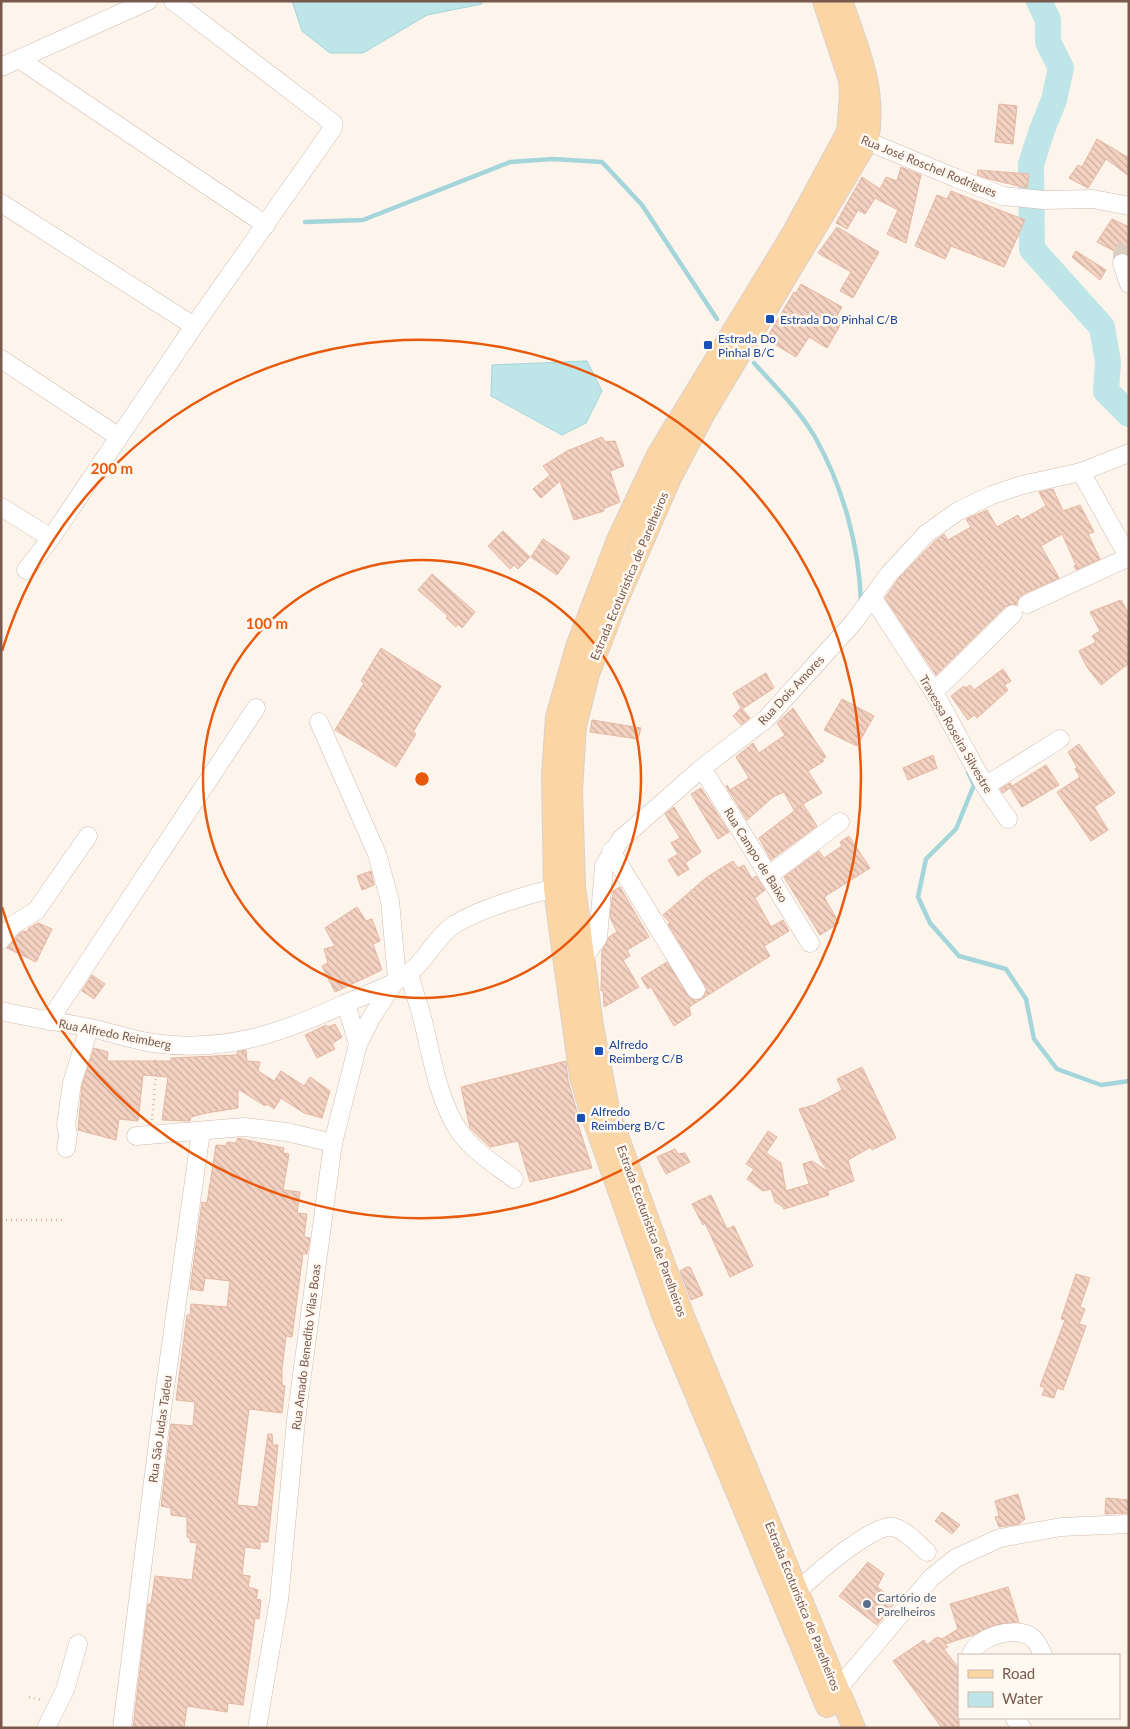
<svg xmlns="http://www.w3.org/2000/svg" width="1130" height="1729" font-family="Lato,sans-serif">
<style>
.water{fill:#bee5e8;stroke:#a4d5da}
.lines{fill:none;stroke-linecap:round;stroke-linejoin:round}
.stream{stroke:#a4d5da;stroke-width:4.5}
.river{stroke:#bee5e8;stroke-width:26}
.building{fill:url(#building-back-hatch);stroke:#e6b7a2}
.minor-tunnel{stroke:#dccec3;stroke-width:18;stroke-dasharray:18 9;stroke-linecap:butt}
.minor-casing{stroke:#d0bbaf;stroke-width:19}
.major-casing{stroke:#d9d1cd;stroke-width:24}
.path{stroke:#d9b5a4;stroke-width:2.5;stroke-dasharray:1 4;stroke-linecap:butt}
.minor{stroke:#fff;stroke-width:18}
.major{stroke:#fbd5a4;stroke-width:22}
.ring{fill:none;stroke:#e8590c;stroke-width:2.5}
.transit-dot{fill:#1a4fb4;stroke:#fff9f2;stroke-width:2}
.service-dot{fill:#5c6f8a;stroke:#fff9f2;stroke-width:2}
.labels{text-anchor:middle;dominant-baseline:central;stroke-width:5;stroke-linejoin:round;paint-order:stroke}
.street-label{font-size:12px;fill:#79594c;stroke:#fff9f2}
.transit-label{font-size:12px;fill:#164399;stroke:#fff9f2;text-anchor:start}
.service-label{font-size:12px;fill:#4e5e75;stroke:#fff9f2;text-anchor:start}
.centre{fill:#e8590c;stroke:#fff9f2;stroke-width:2.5}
.ring-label{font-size:15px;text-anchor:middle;font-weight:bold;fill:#e8590c;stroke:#fff9f2;stroke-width:5;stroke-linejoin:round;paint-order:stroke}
</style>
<defs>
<pattern id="building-back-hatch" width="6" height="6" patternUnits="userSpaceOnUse" patternTransform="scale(1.25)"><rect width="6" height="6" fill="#f3d2c2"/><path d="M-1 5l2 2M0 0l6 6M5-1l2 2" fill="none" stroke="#caada0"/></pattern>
</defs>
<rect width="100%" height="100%" fill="#fdf5eb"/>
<g class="water">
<polygon points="292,1 481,1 482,4 427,15 363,53 330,53 302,31"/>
<polygon points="587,361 602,391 586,423 562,435 491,396 492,365"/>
</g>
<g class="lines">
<g class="stream">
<polyline points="305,222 363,220 510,162 553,159 602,162 642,205 717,319"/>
<path d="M754,363C775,386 800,411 815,437C843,487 859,545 861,602"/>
<polyline points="968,772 974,785 956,829 926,859 918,897 930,923 959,956 1006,969 1026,999 1034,1039 1057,1069 1101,1085 1129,1081"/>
</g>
<polyline class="river" points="1039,1 1048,20 1048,42 1061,68 1054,100 1042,130 1031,164 1032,249 1102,327 1108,362 1106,391 1129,414"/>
</g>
<g class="building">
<polygon points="999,104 1017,106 1013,144 995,142"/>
<polygon points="1097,139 1129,158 1129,176 1106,159 1088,188 1069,178 1078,165 1082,167"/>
<polygon points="901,167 921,175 906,243 887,234 898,210 875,198 865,214 858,210 847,229 836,223 862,177 880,189 886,177 897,181"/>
<polygon points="978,170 1029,174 1027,188 989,179 977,175"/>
<polygon points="951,191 1025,220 1004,267 951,246 945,259 915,246 937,195 947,199"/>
<polygon points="1112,219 1129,227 1129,255 1118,253 1097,242"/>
<polygon points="837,227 879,252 853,298 840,291 851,272 818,253"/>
<polygon points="1076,251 1106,270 1100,280 1072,257"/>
<polygon points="801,284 842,307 837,316 843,320 827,348 809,337 796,357 766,339 794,292 796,293"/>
<polygon points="602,437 605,442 615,441 624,466 610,471 620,502 603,509 604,511 574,520 560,481 541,498 533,489 550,475 543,466 567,451"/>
<polygon points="1053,489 1063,511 1080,505 1094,532 1088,534 1100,559 1076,570 1074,566 1076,565 1062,534 1041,546 1059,578 1023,594 1017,604 1006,606 936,675 885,598 899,578 934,542 944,534 948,540 971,527 966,519 987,510 997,527 1018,515 1021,520 1046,506 1039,492"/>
<polygon points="503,531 530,557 518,569 514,565 510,569 488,546"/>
<polygon points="543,539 570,557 557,575 531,557"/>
<polygon points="432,574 475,612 462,628 458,624 456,627 446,618 448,616 418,590"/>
<polygon points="1121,600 1129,614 1129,663 1101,685 1087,667 1079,651 1096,642 1092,636 1100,631 1090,612"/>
<polygon points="381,648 441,686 413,732 416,734 396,767 335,730 364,683 361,681"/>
<polygon points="1003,669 1011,681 1004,685 1008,690 977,718 974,715 968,720 951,696 964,686 966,688 970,685 974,690"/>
<polygon points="766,673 774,688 742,709 750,718 741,725 733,716 741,708 733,693"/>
<polygon points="842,699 874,716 857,746 824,730"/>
<polygon points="793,708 826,757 822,759 824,761 808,771 822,793 803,804 817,826 771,860 759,838 802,805 794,810 784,792 773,797 747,820 726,786 727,785 730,790 749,778 736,757 753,743 759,753 785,735 777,723"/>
<polygon points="592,720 641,728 638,739 590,732"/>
<polygon points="1079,744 1115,793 1094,807 1108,830 1091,841 1057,792 1080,777 1075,769 1077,767 1068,752"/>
<polygon points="933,755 937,768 908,780 903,768"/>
<polygon points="1046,765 1059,785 1022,807 1010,788 1003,793 1000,789 1010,783 1012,786"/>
<polygon points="701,788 729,832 718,839 691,794"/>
<polygon points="674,807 701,852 685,863 689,869 678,876 668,860 678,854 671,843 680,838 665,814"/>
<polygon points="849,836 870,868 824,897 839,923 820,935 784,877 819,851 824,858 842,846 840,842"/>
<polygon points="733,861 738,868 744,865 752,879 756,876 765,890 755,898 771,927 783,920 789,931 764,946 770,956 689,1007 691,1015 674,1026 651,987 648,989 641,978 667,962 691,999 702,999 707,989 668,924 670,923 663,915 707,877"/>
<polygon points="371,871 374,885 362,890 357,876"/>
<polygon points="620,887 649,937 627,950 630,956 623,960 639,987 604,1007 603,990 601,991 602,951 609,937 617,932 610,917 613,891"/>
<polygon points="357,907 366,921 372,919 380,941 373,944 382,970 335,992 322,966 328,963 324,949 335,946 325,928"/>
<polygon points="38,923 52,929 36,962 7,948 20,933 24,931 27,932 29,928"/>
<polygon points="92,975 105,984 94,999 82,991"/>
<polygon points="335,1024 342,1037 332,1044 335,1049 317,1058 305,1035 326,1025 328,1027"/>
<polygon points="94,1048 108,1052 107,1061 171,1061 171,1058 237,1055 237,1052 246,1050 247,1061 260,1062 258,1071 274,1081 281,1071 304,1086 310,1077 330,1091 322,1118 304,1113 281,1098 274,1109 267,1104 265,1106 238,1089 238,1108 206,1113 191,1117 190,1121 162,1120 168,1077 143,1075 138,1121 119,1119 116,1140 78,1130 82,1085"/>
<polygon points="566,1061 568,1081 578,1115 575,1115 592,1168 530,1182 518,1141 490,1147 470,1128 461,1087"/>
<polygon points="862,1067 896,1138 872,1150 871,1147 848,1160 854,1181 827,1191 829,1195 784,1209 782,1206 775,1202 771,1189 763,1191 747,1179 754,1169 746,1164 768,1131 777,1137 766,1153 781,1163 786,1191 809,1184 803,1164 812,1161 829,1172 821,1161 799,1109 814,1105 842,1090 837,1079"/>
<polygon points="238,1138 284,1148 283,1153 289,1154 283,1190 300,1192 297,1213 307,1214 304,1237 310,1238 307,1254 303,1253 292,1337 286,1336 282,1369 282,1385 285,1386 282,1413 249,1409 237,1505 258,1507 268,1434 272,1434 273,1445 278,1445 268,1542 260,1542 260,1549 245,1547 242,1575 250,1576 248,1587 258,1590 256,1599 261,1600 259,1619 255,1618 243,1705 228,1703 227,1712 187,1706 184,1728 133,1728 148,1604 151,1604 155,1576 192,1580 197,1543 190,1542 190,1538 187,1537 187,1517 171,1515 171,1508 161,1506 171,1424 193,1426 195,1402 176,1400 187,1315 190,1315 191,1304 227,1307 230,1281 205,1278 203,1291 190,1289 202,1202 207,1203 216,1145 226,1146 227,1142 236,1143"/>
<polygon points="675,1149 678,1154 685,1153 690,1162 666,1174 657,1157"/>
<polygon points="711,1195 727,1229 734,1226 753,1266 730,1277 705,1223 703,1225 692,1204"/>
<polygon points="687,1267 690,1267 703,1295 691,1300 680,1271"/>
<polygon points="1076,1274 1090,1278 1080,1307 1085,1309 1079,1324 1086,1326 1063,1390 1057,1388 1054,1398 1042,1395 1045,1388 1040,1386 1065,1320 1061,1319"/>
<polygon points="1018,1494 1025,1519 1019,1524 999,1527 995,1517 999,1516 995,1501"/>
<polygon points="1106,1498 1129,1500 1129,1513 1105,1514"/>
<polygon points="942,1512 960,1525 952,1534 935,1521"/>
<polygon points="868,1562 884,1574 877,1587 896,1601 877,1625 839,1596"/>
<polygon points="1008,1587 1019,1622 994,1625 973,1635 945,1644 948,1647 944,1649 959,1669 959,1728 942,1728 893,1661 924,1640 927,1645 937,1637 942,1639 958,1629 950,1604"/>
</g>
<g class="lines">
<polyline class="minor-tunnel" points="1122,263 1122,255 1129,243"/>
<g class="minor-casing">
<g id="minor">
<polyline points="19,59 266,225"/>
<polyline points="1,67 148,1"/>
<polyline points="855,136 956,178 1003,196 1044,200 1093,199 1129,206"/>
<polyline points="1,203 194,326"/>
<polyline points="1122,263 1129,284"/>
<polyline points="1,359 119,437"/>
<polyline points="1081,472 1129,558"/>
<polyline points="1,507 51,538"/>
<polyline points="26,570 51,538 194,326 333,128 333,123 173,1"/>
<polyline points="872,597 934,692 985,786 1008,819"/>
<polyline points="1027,604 1129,557"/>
<polyline points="934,692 1013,614"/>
<polyline points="319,722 377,854 390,901 397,979"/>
<polyline points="702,768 810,943"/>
<polyline points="985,786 1060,739"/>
<polyline points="611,851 696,990"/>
<polyline points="768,876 840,822"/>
<polyline points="1,940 13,925 36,911 88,836"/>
<polyline points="577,959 583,958 598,938 604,866 621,839 702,768 766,719 853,623 889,574 926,534 958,511 992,495 1022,485 1081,472 1129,453"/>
<path d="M409,973C413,989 419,1005 423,1021C432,1058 438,1099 459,1131C473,1151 496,1165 514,1179"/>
<polyline points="346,1004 358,1044"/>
<path d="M1,1011C31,1018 61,1022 90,1028C111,1032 132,1040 153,1043C222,1053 280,1034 342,1005C364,995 391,987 410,972C426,960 435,939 451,927C473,911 540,889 568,887"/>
<polyline points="49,1021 256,708"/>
<polyline points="136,1136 244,1127 287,1132 333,1143"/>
<polyline points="66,1148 68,1135 66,1125 72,1083 89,1028"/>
<path d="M789,1600C804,1583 872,1523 893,1527C906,1530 918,1544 927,1552"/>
<path d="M971,1655C976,1637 1014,1626 1030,1636C1037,1640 1040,1649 1043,1655"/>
<polyline points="831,1697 931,1578 956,1558 1000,1538 1061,1527 1129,1524"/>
<polyline points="1014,1718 1022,1728"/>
<polyline points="46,1728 65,1690 78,1644"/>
<polyline points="122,1728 163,1402 201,1131"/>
<polyline points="257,1728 279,1600 296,1420 333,1143 358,1044 371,1018 397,979"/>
</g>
</g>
<g class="major-casing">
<g id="major">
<polyline points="824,1 850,80 851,95 848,132 794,232 658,455 618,540 577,647 557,717 553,775 555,888 560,927 581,1077 592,1114 664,1317 827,1706"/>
<path d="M841,1C857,47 877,92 867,141L704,413L670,478L615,604L588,674L575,726L571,790L574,886L592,1026L609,1114L682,1314L854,1728"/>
</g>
</g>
<g class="path">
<polyline points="152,1120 157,1063 154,1059"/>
<polyline points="1,1220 66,1220"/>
<polyline points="29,1697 42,1700"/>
</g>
<use href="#minor" class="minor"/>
<use href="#major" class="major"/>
</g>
<g class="ring">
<circle cx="422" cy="779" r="219"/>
<path d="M2 651A439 439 0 1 1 2 907"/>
</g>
<g class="transit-dot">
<rect x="765" y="314" width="10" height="10" rx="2.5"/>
<rect x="703" y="340" width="10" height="10" rx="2.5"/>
<rect x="594" y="1046" width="10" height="10" rx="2.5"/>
<rect x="576" y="1113" width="10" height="10" rx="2.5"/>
</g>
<circle class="service-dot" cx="867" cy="1604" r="5"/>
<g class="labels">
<g class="street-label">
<text transform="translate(929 166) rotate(22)">Rua José Roschel Rodrigues</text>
<text transform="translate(629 576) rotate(-67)">Estrada Ecoturistica de Parelheiros</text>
<text transform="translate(791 690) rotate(-47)">Rua Dois Amores</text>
<text transform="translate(956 734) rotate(60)">Travessa Roseira Silvestre</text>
<text transform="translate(756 855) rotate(58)">Rua Campo de Baixo</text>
<text transform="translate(115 1034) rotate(11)">Rua Alfredo Reimberg</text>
<text transform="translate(652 1231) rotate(70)">Estrada Ecoturistica de Parelheiros</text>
<text transform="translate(306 1347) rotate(-83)">Rua Amado Benedito Vilas Boas</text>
<text transform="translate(160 1429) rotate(-82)">Rua São Judas Tadeu</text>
<text transform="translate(803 1606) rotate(68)">Estrada Ecoturistica de Parelheiros</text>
</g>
<g class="transit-label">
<text x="780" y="319">Estrada Do Pinhal C/B</text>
<text x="718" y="338">Estrada Do<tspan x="718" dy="14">Pinhal B/C</tspan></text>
<text x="609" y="1044">Alfredo<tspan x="609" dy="14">Reimberg C/B</tspan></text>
<text x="591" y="1111">Alfredo<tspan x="591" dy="14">Reimberg B/C</tspan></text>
</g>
<g class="service-label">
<text x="877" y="1597">Cartório de<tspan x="877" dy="14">Parelheiros</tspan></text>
</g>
</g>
<circle cx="422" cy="779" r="8" class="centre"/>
<g class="ring-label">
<text x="112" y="474">200 m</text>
<text x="267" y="629">100 m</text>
</g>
<rect width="1130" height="1729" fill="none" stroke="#79594c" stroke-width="5"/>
<rect x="958" y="1654" width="162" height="65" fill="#fff9f2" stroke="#c9b9b0"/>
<rect x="968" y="1670" width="25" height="8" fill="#fbd5a4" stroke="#c9b9b0"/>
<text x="1002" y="1679" font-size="15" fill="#79594c">Road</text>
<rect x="968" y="1692" width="25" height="15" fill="#bee5e8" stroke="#c9b9b0"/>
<text x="1002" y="1704" font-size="15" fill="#79594c">Water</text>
</svg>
